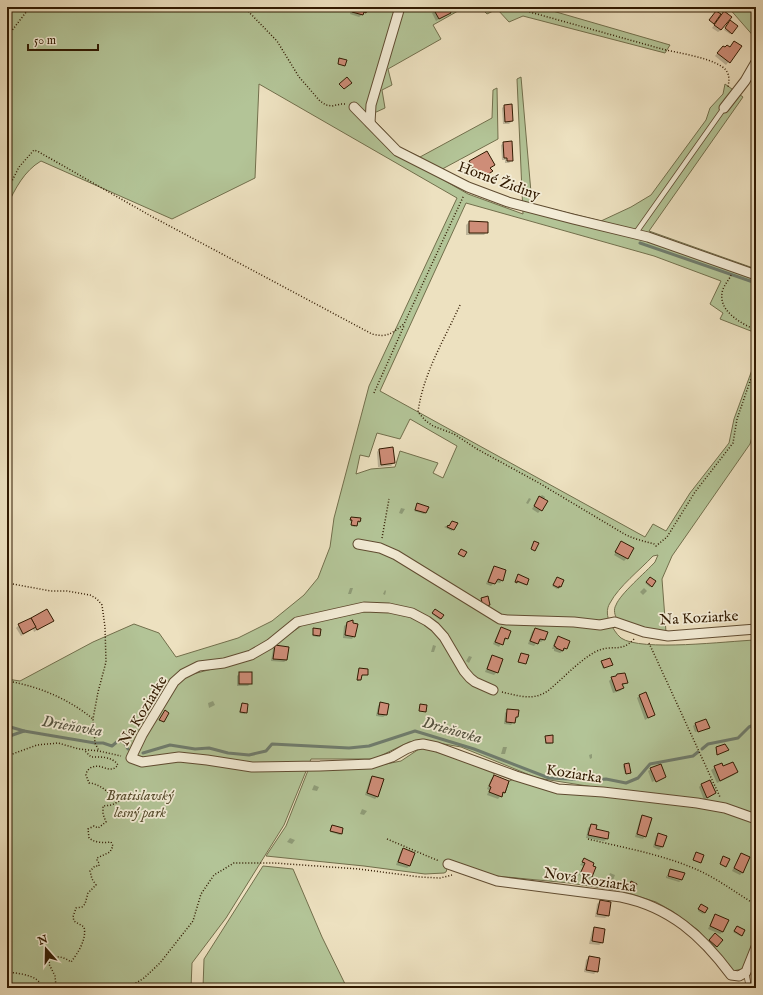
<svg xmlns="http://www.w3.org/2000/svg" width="763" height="995" font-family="'IM FELL English',serif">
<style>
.green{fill:#b3c497;stroke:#726f4c;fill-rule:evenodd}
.shadow{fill:#0003}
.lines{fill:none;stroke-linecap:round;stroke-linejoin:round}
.stream{stroke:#6f7c6d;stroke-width:3}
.building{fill:#ce8d78;stroke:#311a01}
.service-casing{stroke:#604c31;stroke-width:6}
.minor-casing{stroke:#604c31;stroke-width:11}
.path{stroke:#311a01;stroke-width:1.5;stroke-dasharray:1 2;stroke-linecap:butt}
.service{stroke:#f3ecd6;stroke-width:4.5}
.minor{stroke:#f3ecd6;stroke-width:9}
.labels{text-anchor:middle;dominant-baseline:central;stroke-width:3.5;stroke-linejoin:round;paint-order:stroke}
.street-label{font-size:15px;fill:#311a01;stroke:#f3ecd6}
.park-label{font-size:15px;font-style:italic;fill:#584d2e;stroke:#f3ecd6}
.water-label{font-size:16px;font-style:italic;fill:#555340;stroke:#f3ecd6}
</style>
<rect width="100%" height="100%" fill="#ede1c0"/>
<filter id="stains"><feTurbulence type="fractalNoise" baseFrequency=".005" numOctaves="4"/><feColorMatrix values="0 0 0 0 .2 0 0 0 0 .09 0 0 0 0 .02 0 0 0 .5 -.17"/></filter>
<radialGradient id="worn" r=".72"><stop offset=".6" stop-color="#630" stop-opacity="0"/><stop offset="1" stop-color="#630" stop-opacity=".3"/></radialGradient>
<g class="green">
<path d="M7,7H465L433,25L441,39L388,69L392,85L382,90L385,108L374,113V120L401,148L420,157L492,118L493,90L497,88L498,139L433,174L468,194L523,214L517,79L521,77L532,204L601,221L631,207L651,195L706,120L710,108L723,94L725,84L743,97L649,231L756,269V333L720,319L723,313L710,304L721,281L654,256L466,203L380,391L645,537L653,524L666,531L690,493L729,443L734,419L756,359V423L750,444L672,556L662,579L666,632L646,629L617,620C615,615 613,610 616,605C620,594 646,572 655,562L658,555L653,556C640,570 619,586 610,603C606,609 607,617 610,623C613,628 616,634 621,638C641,652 728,641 756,640V940L748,960L742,969L733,971L698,930L672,911L656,902L622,891L569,883L496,876L450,860L446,872L444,873L425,874L364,866L266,856L286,826L309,768L376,766L401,761L422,747L493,771L494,775L490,786L502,796L503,792L505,793L509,781L514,779L558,793L600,788L537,778L461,747L421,740L409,742L374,759H311L284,825L226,918L192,963L191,988H7V679L20,681L93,642L134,624L159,633L176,657L238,638L272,621L304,595L318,578L330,547L334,518L369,386L457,198L259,84L255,178L172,219L41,161C24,171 15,189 7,206ZM410,419L457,446L443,478L433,473L438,463L400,451L395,467L371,469L356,474L360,455L369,457L377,433L400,439ZM307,619L304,624L254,658L193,674L189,671L260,650Z"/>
<polygon points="480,7 539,7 670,45 665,53 523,16 509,22 497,9 487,14"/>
<polygon points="728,7 756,7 756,39"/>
<polygon points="263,866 293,869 322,937 347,988 203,988 204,959"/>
</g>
<g class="shadow">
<polygon points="352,7 362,7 366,12 359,17 350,14"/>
<polygon points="440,7 446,7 450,13 436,21 432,13"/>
<polygon points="722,15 721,30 718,32 712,28"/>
<polygon points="730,22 736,26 730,34 724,30"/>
<polygon points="741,46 726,65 715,56 720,50"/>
<polygon points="504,106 512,121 509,124 503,124 502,108"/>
<polygon points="504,143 512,160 509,163 505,163 505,160 502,160 501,145"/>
<polygon points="470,162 490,168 489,174 484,177 482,175 475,178 467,164"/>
<polygon points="469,222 487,232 484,235 466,235 466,225"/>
<polygon points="379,449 394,463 391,466 378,467 377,452"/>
<polygon points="542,495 545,497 541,510 538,513 532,509 537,500"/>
<polygon points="529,498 531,499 528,504 526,503"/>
<polygon points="417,505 425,513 424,514 414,511"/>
<polygon points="401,508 405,509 402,514 399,513"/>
<polygon points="351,518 362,520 361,521 356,522 355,527 351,526 352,521 350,521"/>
<polygon points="456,524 452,531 444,527 446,526 449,527"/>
<polygon points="621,542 627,558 624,561 614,555"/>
<polygon points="494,567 502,580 500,583 495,582 491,586 486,584 492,570"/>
<polygon points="518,576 526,584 525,585 516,582 514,583"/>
<polygon points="557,578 563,581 561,587 557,589 552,586"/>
<polygon points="650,578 655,582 650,587 645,583"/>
<polygon points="350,588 353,588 351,594 348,594"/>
<polygon points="644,588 647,591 643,595 640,592"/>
<polygon points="385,590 386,591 385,595 383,594"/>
<polygon points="434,611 443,615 440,620 432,614"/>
<polygon points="52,621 34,632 33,629 21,636 16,628 19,625"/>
<polygon points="350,621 356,625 354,636 352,639 343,638 344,626"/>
<polygon points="502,628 510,632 507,639 503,641 499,647 493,644 499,631"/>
<polygon points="314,629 319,636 318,637 312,636"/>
<polygon points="535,629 546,633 544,640 541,642 538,641 534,646 528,644 532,632"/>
<polygon points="558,638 569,642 566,649 560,653 554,651 554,649 552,649 555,640"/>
<polygon points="433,645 436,646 434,652 431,652"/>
<polygon points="275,646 287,660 284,662 271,661 273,649"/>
<polygon points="469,656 472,657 469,663 466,661"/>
<polygon points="492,657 497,672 494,675 485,672 490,659"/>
<polygon points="602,662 611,665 603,669 601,663"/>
<polygon points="359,669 367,675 361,675 359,681 357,681"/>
<polygon points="240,673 250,684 248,686 237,686 237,676"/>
<polygon points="612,678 627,682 622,686 623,688 620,691 613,693 609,681"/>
<polygon points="640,695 654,715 645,720 637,698"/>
<polygon points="213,701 215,705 209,708 208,703"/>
<polygon points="380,703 386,715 383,717 376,716 378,706"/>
<polygon points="242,704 247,704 245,714 239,713"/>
<polygon points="508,710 517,717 511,725 504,724 505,713"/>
<polygon points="695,724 708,728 707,730 707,728 695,732 693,726"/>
<polygon points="546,737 552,742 551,744 545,744"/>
<polygon points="503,747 507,747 505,754 501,754"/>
<polygon points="592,754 592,758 590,759 589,755"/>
<polygon points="721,764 723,768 736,772 734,775 717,783 711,770"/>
<polygon points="624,765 630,773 629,774 625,774 623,766"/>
<polygon points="651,769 665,777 663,779 663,777 652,782 648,771"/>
<polygon points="494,776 508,781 504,792 498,799 487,795 489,790 487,789 491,779"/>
<polygon points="372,777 378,796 375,799 365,795 370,779"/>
<polygon points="314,785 319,787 317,791 312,790"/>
<polygon points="701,785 715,793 704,800 699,787"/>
<polygon points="362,809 367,811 364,815 360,814"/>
<polygon points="642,816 645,836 643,839 635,837 640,819"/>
<polygon points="591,825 595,830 607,839 604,841 586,838 588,828"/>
<polygon points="331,827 341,834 340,835 330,832"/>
<polygon points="659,834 666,836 662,847 659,850 653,847 656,836"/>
<polygon points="290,838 295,840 292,844 287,842"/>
<polygon points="403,849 410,866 407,868 396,865 401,851"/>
<polygon points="741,854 743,872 740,875 732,871 739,857"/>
<polygon points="584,860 592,876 589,879 579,875 583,866 580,865"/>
<polygon points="610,873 615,875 613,880 608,878"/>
<polygon points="666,876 681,881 679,882 666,878"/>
<polygon points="600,901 610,903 608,916 605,918 595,917 597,904"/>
<polygon points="701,906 707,908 703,914 698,911"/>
<polygon points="715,916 723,932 720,934 708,929 713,918"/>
<polygon points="737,927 742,935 740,936 733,932"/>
<polygon points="594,928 602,943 599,945 589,944 592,931"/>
<polygon points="715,935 722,940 714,949 707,943"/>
<polygon points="589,957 597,971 594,974 584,972 586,960"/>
<polygon points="584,985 594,986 594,988 581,988"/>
</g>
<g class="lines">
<g class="stream">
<polyline points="640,243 756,283"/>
<polyline points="7,726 24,731"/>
<polyline points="7,737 24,731 95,743 103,743 112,746 118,741 123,741 128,749"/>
<polyline points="702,749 708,744 738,738 749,727 756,724"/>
<polyline points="143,753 170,745 195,749 209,748 228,753 249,755 266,751 272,744 349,748 369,746 415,731 474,749 549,778 589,780 606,779 626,783 638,778 650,764 693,756 698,752"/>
</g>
</g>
<g class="building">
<polygon points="353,7 368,7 366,13 364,12 363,15 352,12"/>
<polygon points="438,7 448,7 451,13 439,19 434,10"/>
<polygon points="716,11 721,14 714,24 709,20"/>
<polygon points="724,11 732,17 721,30 714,25"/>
<polygon points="730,20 738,26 732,34 725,28"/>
<polygon points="734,41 742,46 730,63 717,53 723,46 725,47 727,45 730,47"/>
<polygon points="339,58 347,60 345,66 338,64"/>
<polygon points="347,77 352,83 344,89 339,84"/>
<polygon points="512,104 513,121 505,122 504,105"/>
<polygon points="512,141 513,161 507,161 507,158 504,158 503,142"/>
<polygon points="487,151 495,165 490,168 493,171 487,175 485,173 478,176 469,161"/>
<polygon points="469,221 488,222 488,233 469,233"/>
<polygon points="393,447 395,463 381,465 379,449"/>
<polygon points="539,496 548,501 542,511 534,506"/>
<polygon points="417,503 429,507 426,513 415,510"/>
<polygon points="351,517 361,518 360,522 358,521 357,526 351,525 352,520 350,520"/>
<polygon points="452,521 458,523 454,530 447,527 448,525 449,526"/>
<polygon points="534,541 539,543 535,551 531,549"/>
<polygon points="621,541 634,548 628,559 615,552"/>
<polygon points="461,549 467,552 464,557 458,554"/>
<polygon points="494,566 506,570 503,581 498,579 495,584 488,582"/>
<polygon points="518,574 529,579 527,585 517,581 517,583 515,582"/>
<polygon points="557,577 564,580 561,587 559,586 559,588 553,585"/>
<polygon points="650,577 656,581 652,587 646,582"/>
<polygon points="488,596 490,605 483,607 481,598"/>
<polygon points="47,609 54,621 37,630 31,618"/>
<polygon points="435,609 444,615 441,619 432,613"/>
<polygon points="31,618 36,627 23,634 18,624"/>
<polygon points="353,620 353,623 358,624 355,637 345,635 347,622"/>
<polygon points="501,627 511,631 508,639 505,638 503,645 495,642"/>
<polygon points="313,628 321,629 320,636 313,635"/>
<polygon points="535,628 548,632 545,640 540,639 538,644 530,641"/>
<polygon points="558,636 570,641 567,649 564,648 563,651 556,648 556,647 554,646"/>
<polygon points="275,645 289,647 287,660 273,659"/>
<polygon points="521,653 529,655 526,664 518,662"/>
<polygon points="492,655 503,659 498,673 487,669"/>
<polygon points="610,658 613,665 604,668 601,661"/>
<polygon points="359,668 368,669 368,675 362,675 361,680 357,680"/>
<rect x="239" y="672" width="13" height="12"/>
<polygon points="625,673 628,683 622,684 624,688 616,691 611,677 616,676 617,674"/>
<polygon points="646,692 655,715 648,718 639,695"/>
<polygon points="380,702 389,704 387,715 378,714"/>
<polygon points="242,703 248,704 247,713 240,712"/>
<polygon points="420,704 427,705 426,712 419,711"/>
<polygon points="507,709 519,710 518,717 516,717 515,723 506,722"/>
<polygon points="165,710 169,713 164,722 159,720"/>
<polygon points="706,719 710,728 698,732 695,723"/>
<polygon points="553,735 553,743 546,743 545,736"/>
<polygon points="725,744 729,750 717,755 716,747"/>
<polygon points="733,762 738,772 720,781 714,766 722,763 723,766"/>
<polygon points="629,763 631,773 626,774 624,764"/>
<polygon points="661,764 666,777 656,782 650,768"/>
<polygon points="494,775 509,781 505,793 503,792 502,797 489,792 491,787 489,786"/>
<polygon points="372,776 384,779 378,797 367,793"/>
<polygon points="710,780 716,793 707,798 701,784"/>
<polygon points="642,815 652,818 646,837 637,834"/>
<polygon points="591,824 597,825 596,829 609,832 608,839 588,835"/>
<polygon points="332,825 343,828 342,834 330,831"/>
<polygon points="658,833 667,836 663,847 655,845"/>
<polygon points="403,848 415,853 410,866 398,862"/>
<polygon points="696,852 704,855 701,863 693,860"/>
<polygon points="741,853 750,857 743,873 734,868"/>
<polygon points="723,856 730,859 726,867 720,864"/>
<polygon points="584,858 594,863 593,866 596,867 592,877 581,872 585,863 582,862"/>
<polygon points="670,869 685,873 682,880 668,876"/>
<polygon points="631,881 637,884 634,891 628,889"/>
<polygon points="600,900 611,902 609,916 597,914"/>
<polygon points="701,904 708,908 705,913 698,909"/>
<polygon points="715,914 729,920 723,932 710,926"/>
<polygon points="737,926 745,930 742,936 734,931"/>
<polygon points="594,927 605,929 603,943 592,941"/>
<polygon points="715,933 723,940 717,947 709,940"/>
<polygon points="589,956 600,958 598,972 586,970"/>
</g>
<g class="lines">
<g class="service-casing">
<g id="service">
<polyline points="635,234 724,108"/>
<polyline points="746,972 749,988"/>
</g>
</g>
<g class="minor-casing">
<g id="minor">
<polyline points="354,107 397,151 468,187 508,202 573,219 648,237 756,275"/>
<polyline points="724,108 745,81 756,62"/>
<polyline points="370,123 371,105 400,7"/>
<polyline points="358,544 380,548 396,555 500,619 507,620 574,622 600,625 615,622 644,632 668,636 756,629"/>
<polyline points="493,690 475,682 470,678 464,671 444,637 435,627 427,621 412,613 389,608 364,607 297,622 270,644 251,655 224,663 199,666 183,674 174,682 142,735 131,758 142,762 179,757 207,760 252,767 320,766 371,764 392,757 406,749 416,745 423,744 437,747 516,776 558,789 603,792 697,803 725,808 756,819"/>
<path d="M448,864L497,881L621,897C670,907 702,936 731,975L739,976L746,972L756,947"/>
</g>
</g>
<g class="path">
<polyline points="244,7 277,41 299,77 320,101 326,105 332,106 341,104 345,104"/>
<path d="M512,7C562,21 612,35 662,49C678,53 707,57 721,66C729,71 730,77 728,87"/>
<polyline points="7,37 30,7"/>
<path d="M7,191L19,167L34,150L39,152L149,215L372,334C388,338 392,333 404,324L464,195"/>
<path d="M731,275C729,280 725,284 723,289C716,310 740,323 756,330"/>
<path d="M460,305C444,340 423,374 418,412L426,421L433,426L454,434L477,449L539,483L626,535L636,539L654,544L656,546L667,537L695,492L733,443L737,419L756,364"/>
<polyline points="374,393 404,326"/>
<polyline points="382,538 389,499"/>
<polyline points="7,583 51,591 67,591 90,595 97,599 102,605 105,627 106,662 98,692 93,719 95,743 99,751"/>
<polyline points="649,643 720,797"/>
<path d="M7,681C38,686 69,699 93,719"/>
<path d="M502,692C515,695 530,700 542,694C548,692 552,687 557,683C569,672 581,660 595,652C612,643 620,654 634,639"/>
<polyline points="7,756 37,745 58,743 79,749 99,751 121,756"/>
<polyline points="387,839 439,861"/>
<path d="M588,839C625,848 665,855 700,871C719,880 735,892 753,903L756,904"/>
<path d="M7,972C15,973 30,974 37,980C41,983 41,987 47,988"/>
<path d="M51,988L56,986L55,976L49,964L50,959C57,955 64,957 71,962C78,953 87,939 84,927L74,921L73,917L76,908L82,907L85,904L88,893L96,885L92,879L90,871L95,866H99V863L97,861V858L110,852L113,846L111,842C104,843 95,843 89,838L88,829L94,826L98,828L106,822L103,814V806L112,805L121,800C109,796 103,784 89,783L86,775L87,771C89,769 91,767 93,767C102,763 110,775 118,765C112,756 100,757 91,757L84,750"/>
<polyline points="128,988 144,978 160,963 193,921 201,894 214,875 234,863 274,863 359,869 420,877 440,878 452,875"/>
</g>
<use href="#service" class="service"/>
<use href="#minor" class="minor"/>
</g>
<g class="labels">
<g class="street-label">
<text transform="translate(499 181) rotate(20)">Horné Židiny</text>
<text transform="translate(699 618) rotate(-3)">Na Koziarke</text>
<text transform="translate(143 711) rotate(-59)">Na Koziarke</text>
<text transform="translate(574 774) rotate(9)">Koziarka</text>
<text transform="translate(590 880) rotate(9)">Nová Koziarka</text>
</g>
<g class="park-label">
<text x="140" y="795">Bratislavský<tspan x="140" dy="17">lesný park</tspan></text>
</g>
<g class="water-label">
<text transform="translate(72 727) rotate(10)">Drieňovka</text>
<text transform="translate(452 731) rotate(16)">Drieňovka</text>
</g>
</g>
<rect width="763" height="995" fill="none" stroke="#ede1c0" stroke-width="24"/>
<rect x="8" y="8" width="747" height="979" fill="none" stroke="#311a01" stroke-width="2"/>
<rect x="12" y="12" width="739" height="971" fill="none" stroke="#311a01"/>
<g transform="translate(46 949) rotate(340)" stroke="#f3ecd6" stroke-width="3" paint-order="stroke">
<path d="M0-3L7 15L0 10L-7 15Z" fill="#311a01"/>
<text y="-6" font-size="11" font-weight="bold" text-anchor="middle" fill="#311a01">N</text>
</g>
<path d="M28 44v6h70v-6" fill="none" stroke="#311a01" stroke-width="2"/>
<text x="34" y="44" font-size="12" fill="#311a01" stroke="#f3ecd6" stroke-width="3" paint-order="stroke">50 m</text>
<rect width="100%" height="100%" filter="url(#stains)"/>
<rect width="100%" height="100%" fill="url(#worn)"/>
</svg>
